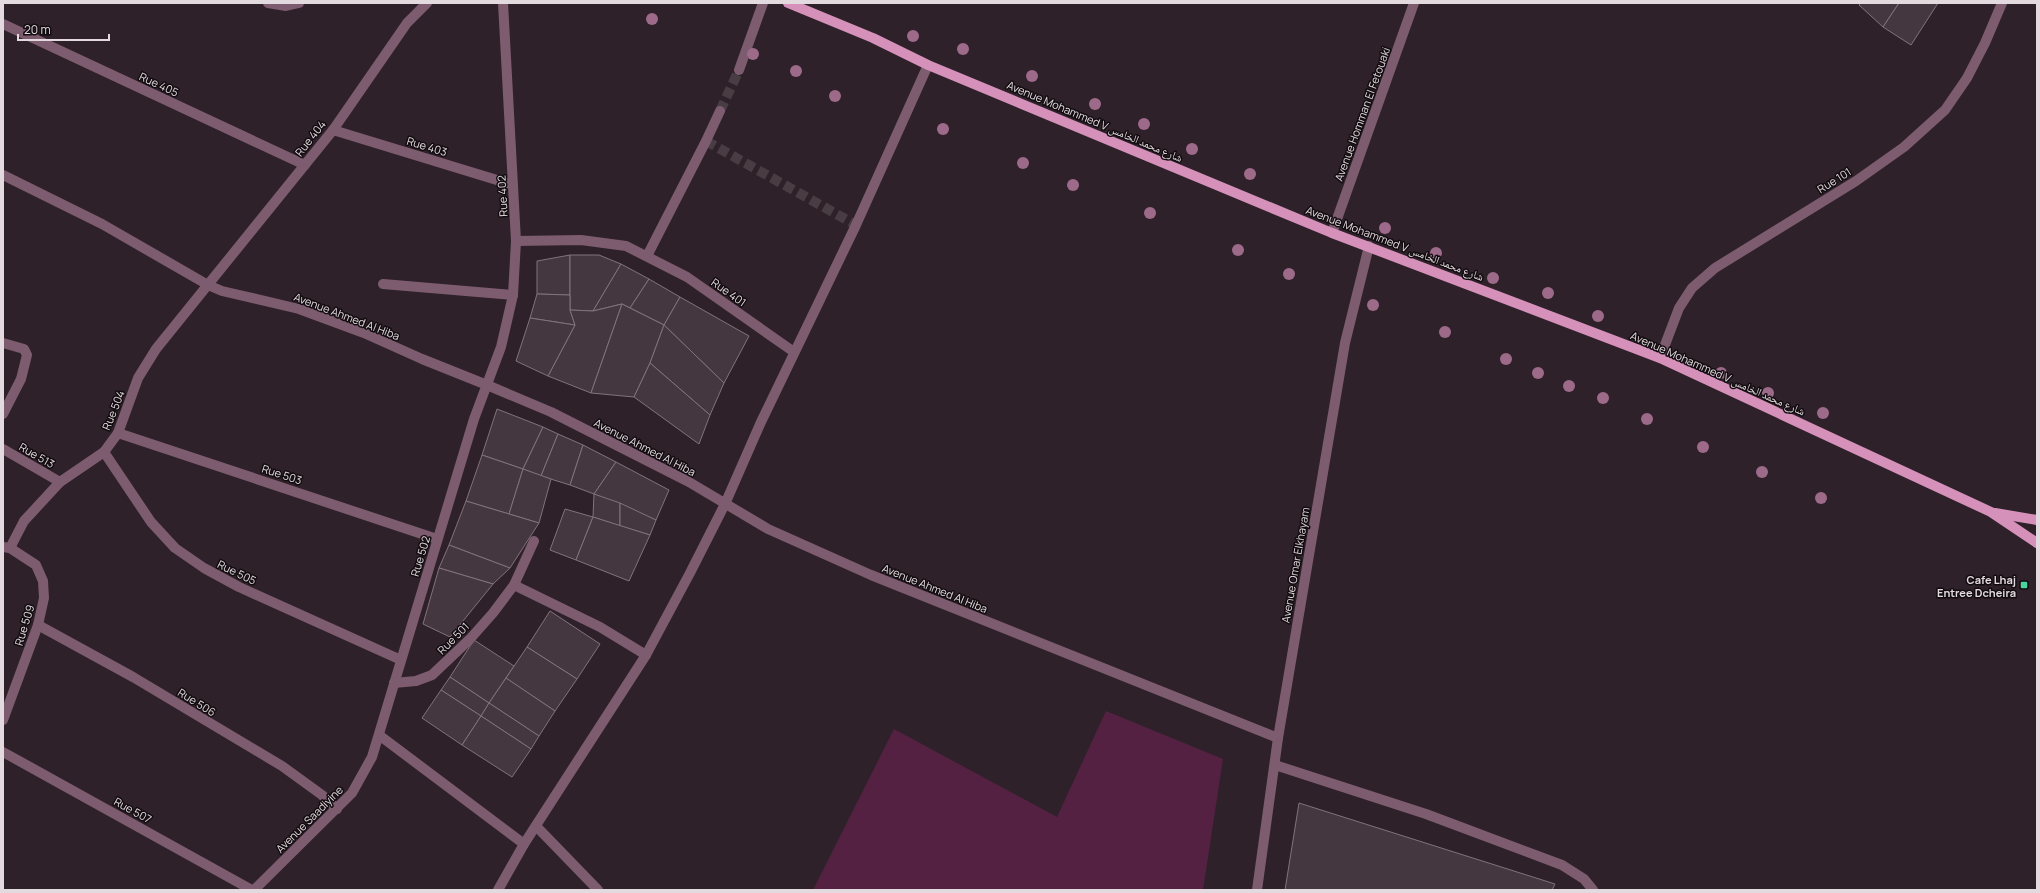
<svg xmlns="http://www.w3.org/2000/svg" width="2040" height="893" font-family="Manrope,'Noto Naskh Arabic',sans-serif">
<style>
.green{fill:#552143}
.building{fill:#45373f;stroke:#83727c}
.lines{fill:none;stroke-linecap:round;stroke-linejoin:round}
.minor-tunnel{stroke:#493d44;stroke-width:10;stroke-dasharray:10 5;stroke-linecap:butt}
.minor{stroke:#7e5c70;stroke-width:10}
.major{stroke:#d691bb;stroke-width:10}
.tree{fill:#9e6a8a}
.poi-dot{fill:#4ad49c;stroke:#120c10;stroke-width:1.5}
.labels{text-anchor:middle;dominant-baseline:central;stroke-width:3;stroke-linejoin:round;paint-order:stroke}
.street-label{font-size:11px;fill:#e3dadf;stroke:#120c10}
.poi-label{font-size:11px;font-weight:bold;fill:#e3dadf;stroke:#120c10;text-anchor:end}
</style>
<rect width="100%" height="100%" fill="#2e2129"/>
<polygon class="green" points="1106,711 1223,759 1203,890 813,890 894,729 1057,817"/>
<g class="building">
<polygon points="1861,3 1899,3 1883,27 1859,5"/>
<polygon points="1899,3 1938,3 1911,45 1883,27"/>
<polygon points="570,255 570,295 537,294 537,261"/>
<polygon points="570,255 599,255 621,264 593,311 570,310"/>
<polygon points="621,264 649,279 630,308 622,304 593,311"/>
<polygon points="649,279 680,297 664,325 630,308"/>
<polygon points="537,294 570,295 570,310 575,325 530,318"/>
<polygon points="680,297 749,336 724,383 664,325"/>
<polygon points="622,304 591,393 548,376 575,325 570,310 593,311"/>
<polygon points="622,304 664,325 650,363 634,397 591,393"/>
<polygon points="530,318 575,325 548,376 516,361"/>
<polygon points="664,325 724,383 710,415 650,363"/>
<polygon points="650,363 710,415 699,444 634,397"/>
<polygon points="497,409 543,427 523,469 482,455"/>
<polygon points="543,427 558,434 541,476 523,469"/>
<polygon points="558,434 583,445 570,485 541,476"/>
<polygon points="583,445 616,462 594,494 570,485"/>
<polygon points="482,455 523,469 509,514 466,501"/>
<polygon points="616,462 669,490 656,520 594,494"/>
<polygon points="523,469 551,479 539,523 509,514"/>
<polygon points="594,494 620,503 620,526 593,517"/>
<polygon points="466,501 539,523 510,568 449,545"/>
<polygon points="620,503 656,520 650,535 620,526"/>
<polygon points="565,509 593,517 576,560 550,550"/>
<polygon points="593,517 650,535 629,581 576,560"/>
<polygon points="449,545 510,568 493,584 439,568"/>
<polygon points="439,568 493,584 450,637 423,624"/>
<polygon points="550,611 600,644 577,679 527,647"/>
<polygon points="474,640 514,666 489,703 450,677"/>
<polygon points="527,647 577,679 555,711 506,678"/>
<polygon points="450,677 489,703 481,716 441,690"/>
<polygon points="506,678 555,711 539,736 489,703"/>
<polygon points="441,690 481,716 462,745 422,718"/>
<polygon points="489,703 539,736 531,749 481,716"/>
<polygon points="481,716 531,749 512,777 462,745"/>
<polygon points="1299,803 1555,884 1552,890 1285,890"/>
</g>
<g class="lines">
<g class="minor-tunnel">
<polyline points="720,111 739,70"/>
<polyline points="706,141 856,225"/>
</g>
<g class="minor">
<polyline points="268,3 286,6 299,3"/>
<polyline points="3,24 305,165"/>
<polyline points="739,70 763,3"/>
<polyline points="333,130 513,185"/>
<polyline points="3,175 102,224 208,285 222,291 299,309 364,333 422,359 487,385 551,412 689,482 768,529 871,575 1278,738"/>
<polyline points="1332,233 1414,3"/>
<polyline points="516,241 581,240 626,246 687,277 794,352"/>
<polyline points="647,256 706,141 720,111"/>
<polyline points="383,284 513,295"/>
<polyline points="3,343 24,349 27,355 21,379 3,414"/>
<polyline points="1660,358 1679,308 1692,288 1715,268 1856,181 1904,147 1945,110 1967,78 1985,43 2002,3"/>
<polyline points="118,433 437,539"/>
<polyline points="3,449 60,482"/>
<polyline points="104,452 151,522 175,548 204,568 239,587 401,660"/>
<polyline points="3,547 10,548 36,565 43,581 44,598 38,625 3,720"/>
<polyline points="10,548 24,521 60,482 104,452 118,433 138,378 156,349 333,130 407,23 427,3"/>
<polyline points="514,585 600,627 646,655"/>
<polyline points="38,625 133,677 282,766 322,795 337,809"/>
<polyline points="394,683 416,681 432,675 470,639 493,613 514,585 534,541"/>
<polyline points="379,735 524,844"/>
<polyline points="3,752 252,890"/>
<polyline points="1275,765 1426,814 1562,865 1584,879 1593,890"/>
<polyline points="536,826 598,890"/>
<polyline points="254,890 352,793 372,757 474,419 501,347 513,295 516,241 503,3"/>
<polyline points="498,890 524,844 646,655 690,573 725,504 761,422 856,225 928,65"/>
<polyline points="1257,890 1278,738 1345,343 1369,246"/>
</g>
<g class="major">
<polyline points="788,3 873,38 928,65 1332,233 1660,358 1991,512 2037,543"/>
<polyline points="1995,513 2037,520"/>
</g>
</g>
<g class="tree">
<circle cx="652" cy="19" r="6"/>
<circle cx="913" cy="36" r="6"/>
<circle cx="963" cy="49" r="6"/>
<circle cx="753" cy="54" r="6"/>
<circle cx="796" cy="71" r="6"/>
<circle cx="1032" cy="76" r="6"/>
<circle cx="835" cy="96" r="6"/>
<circle cx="1095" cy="104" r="6"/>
<circle cx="1144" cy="124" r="6"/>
<circle cx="943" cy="129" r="6"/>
<circle cx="1192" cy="149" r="6"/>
<circle cx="1023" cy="163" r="6"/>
<circle cx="1250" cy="174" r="6"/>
<circle cx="1073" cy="185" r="6"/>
<circle cx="1150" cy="213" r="6"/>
<circle cx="1385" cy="228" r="6"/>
<circle cx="1238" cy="250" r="6"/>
<circle cx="1436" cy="253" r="6"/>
<circle cx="1289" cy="274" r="6"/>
<circle cx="1493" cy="278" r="6"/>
<circle cx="1548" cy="293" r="6"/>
<circle cx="1373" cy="305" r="6"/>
<circle cx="1598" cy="316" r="6"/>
<circle cx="1445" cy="332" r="6"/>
<circle cx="1506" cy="359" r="6"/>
<circle cx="1538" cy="373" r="6"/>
<circle cx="1721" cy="373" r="6"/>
<circle cx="1569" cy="386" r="6"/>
<circle cx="1768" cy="393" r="6"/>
<circle cx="1603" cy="398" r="6"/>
<circle cx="1823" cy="413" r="6"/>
<circle cx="1647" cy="419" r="6"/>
<circle cx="1703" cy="447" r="6"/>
<circle cx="1762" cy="472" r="6"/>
<circle cx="1821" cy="498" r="6"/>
</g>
<rect class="poi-dot" x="2020" y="581" width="8" height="8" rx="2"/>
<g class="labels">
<g class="street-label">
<text transform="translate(159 84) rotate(25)">Rue 405</text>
<text transform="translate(1362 114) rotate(-70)">Avenue Homman El Fetouaki</text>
<text transform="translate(1095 121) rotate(23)">Avenue Mohammed V شارع محمد الخامس</text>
<text transform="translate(310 138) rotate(-52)">Rue 404</text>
<text transform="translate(427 146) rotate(17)">Rue 403</text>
<text transform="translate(1834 180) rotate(-32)">Rue 101</text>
<text transform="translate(502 196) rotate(-93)">Rue 402</text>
<text transform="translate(1395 243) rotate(21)">Avenue Mohammed V شارع محمد الخامس</text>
<text transform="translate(729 292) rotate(35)">Rue 401</text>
<text transform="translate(347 316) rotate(21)">Avenue Ahmed Al Hiba</text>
<text transform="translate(1718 373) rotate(24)">Avenue Mohammed V شارع محمد الخامس</text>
<text transform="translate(113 410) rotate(-68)">Rue 504</text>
<text transform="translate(645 447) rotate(27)">Avenue Ahmed Al Hiba</text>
<text transform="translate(37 455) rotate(30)">Rue 513</text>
<text transform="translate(282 474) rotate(18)">Rue 503</text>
<text transform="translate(420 556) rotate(-73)">Rue 502</text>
<text transform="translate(1295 565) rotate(-80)">Avenue Omar Elkhayam</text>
<text transform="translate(237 572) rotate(26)">Rue 505</text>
<text transform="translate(935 588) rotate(22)">Avenue Ahmed Al Hiba</text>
<text transform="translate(24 625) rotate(-73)">Rue 509</text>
<text transform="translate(453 638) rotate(-45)">Rue 501</text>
<text transform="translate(197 702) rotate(32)">Rue 506</text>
<text transform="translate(133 810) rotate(29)">Rue 507</text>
<text transform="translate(309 819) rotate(-45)">Avenue Saadiyine</text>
</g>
<g class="poi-label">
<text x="2016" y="579">Cafe Lhaj<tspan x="2016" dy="13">Entree Dcheira</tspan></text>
</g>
</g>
<rect width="2040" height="893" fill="none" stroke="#e3dadf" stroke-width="8"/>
<path d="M18 34v6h91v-6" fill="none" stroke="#e3dadf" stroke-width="2"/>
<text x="24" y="34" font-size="12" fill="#e3dadf" stroke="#120c10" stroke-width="3" paint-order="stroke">20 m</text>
</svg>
